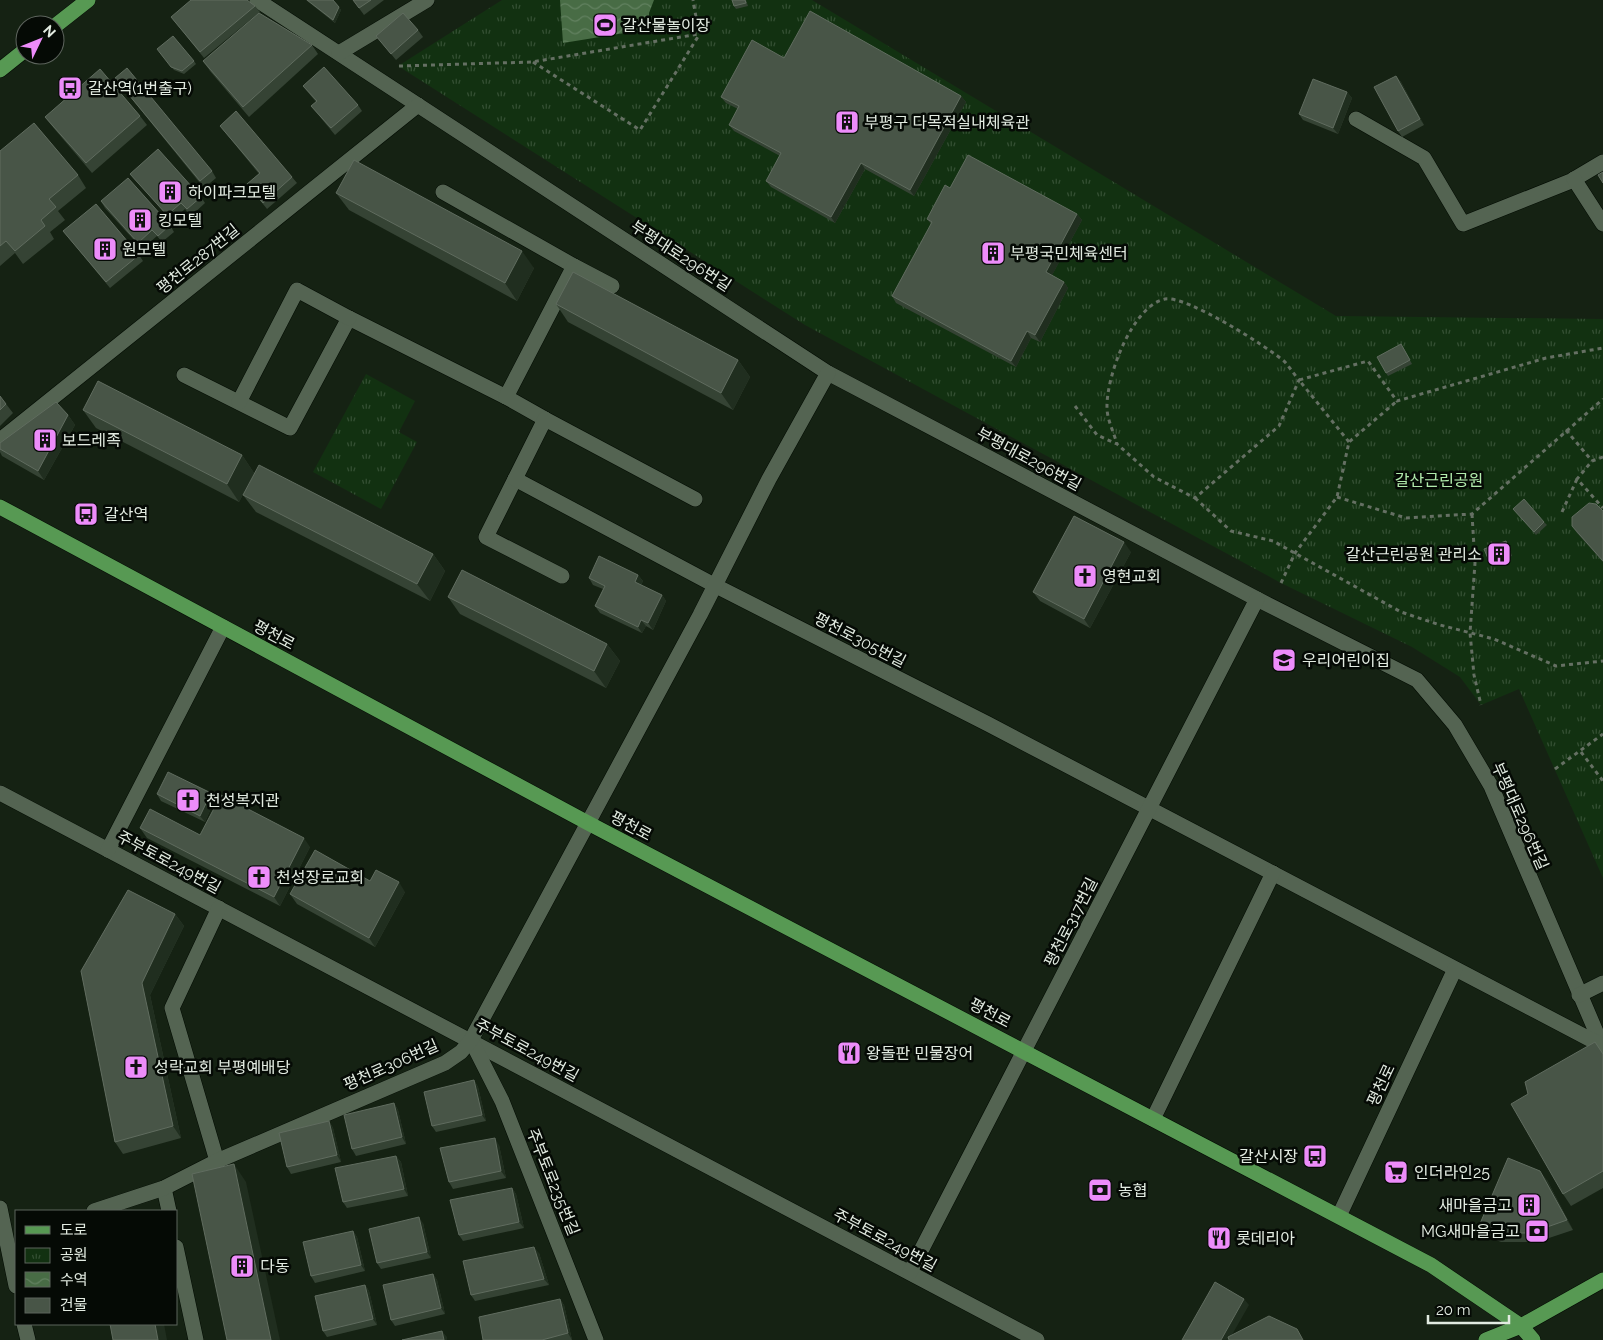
<svg xmlns="http://www.w3.org/2000/svg" width="1603" height="1340" font-family="Raleway,'Noto Sans KR',sans-serif">
<style>
.park{fill:url(#park-tufts)}
.water{fill:url(#water-waves)}
.lines{fill:none;stroke-linecap:round;stroke-linejoin:round}
.minor-casing{stroke:#020b02;stroke-width:16}
.major-casing{stroke:#020b02;stroke-width:16}
.path{stroke:#657063;stroke-width:3;stroke-dasharray:4 4;stroke-linecap:butt}
.minor{stroke:#546452;stroke-width:15}
.major{stroke:#579953;stroke-width:15}
.wall{fill:#354334}
.shaded-wall{fill:#202e1f}
.building{fill:#485547;stroke:#606c5f}
.labels{text-anchor:middle;dominant-baseline:central;stroke-width:5;stroke-linejoin:round;paint-order:stroke}
.poi-label{font-size:16px;fill:#e2ebe1;stroke:#050a05;text-anchor:start}
.street-label{font-size:16px;fill:#e2ebe1;stroke:#050a05}
.park-label{font-size:16px;fill:#b1ebac;stroke:#050a05}
</style>
<defs>
<pattern id="park-tufts" width="24" height="20" patternUnits="userSpaceOnUse" patternTransform="scale(1.25)"><rect width="24" height="20" fill="#123111"/><path d="M3 7l-1-3M5 7V3M7 7l1-3M15 17l-1-3M17 17v-4M19 17l1-3" fill="none" stroke="#344f33"/></pattern>
<pattern id="water-waves" width="16" height="10" patternUnits="userSpaceOnUse" patternTransform="scale(1.25)"><rect width="16" height="10" fill="#486c45"/><path d="M0 5q4-4 8 0t8 0" fill="none" stroke="#628160"/></pattern>
</defs>
<rect width="100%" height="100%" fill="#152213"/>
<g class="park">
<polygon points="502,0 812,0 1336,316 1603,319 1603,878 1519,689 1481,705 1460,677 1412,647 1281,583 805,325 398,66"/>
<polygon points="366,374 415,401 399,432 417,442 381,509 313,472"/>
</g>
<polygon class="water" points="560,0 654,0 649,13 649,29 563,43"/>
<g class="lines">
<g class="minor-casing">
<g id="minor">
<polyline points="257,0 828,373 1257,599 1417,680 1455,725 1491,786 1603,1048"/>
<polyline points="339,53 427,0"/>
<polyline points="1356,119 1424,158 1463,224 1571,181 1603,162"/>
<polyline points="1574,179 1603,224"/>
<polyline points="443,192 574,266"/>
<polyline points="184,375 290,428 349,318 506,397"/>
<polyline points="239,402 297,290 349,318"/>
<polyline points="545,419 506,397 574,266 612,286"/>
<polyline points="0,440 418,105"/>
<polyline points="515,479 486,537 562,576"/>
<polyline points="695,499 545,419 515,479 716,586 988,724 1601,1045"/>
<polyline points="0,793 1037,1340"/>
<polyline points="108,850 223,627"/>
<polyline points="1579,995 1603,983"/>
<polyline points="471,1040 502,1101 596,1340"/>
<polyline points="1153,1119 1273,873"/>
<polyline points="217,1161 172,1008 219,908"/>
<polyline points="164,1188 169,1211"/>
<polyline points="0,1208 16,1286"/>
<polyline points="94,1211 164,1188 217,1161 445,1063 461,1052 471,1040 700,615 769,479 828,373"/>
<polyline points="1339,1216 1455,969"/>
<polyline points="176,1247 196,1340"/>
<polyline points="910,1272 1257,599"/>
<polyline points="24,1324 28,1340"/>
</g>
</g>
<g class="major-casing">
<g id="major">
<polyline points="55,26 88,0"/>
<polyline points="0,70 25,50"/>
<polyline points="0,507 588,823 1431,1265 1521,1326 1533,1340"/>
<polyline points="1486,1340 1521,1326 1603,1280"/>
</g>
</g>
<g class="path">
<polyline points="533,62 640,130 699,35"/>
<polyline points="399,66 532,62 699,34 693,0"/>
<path d="M1075,406L1097,435L1117,444C1114,433 1107,419 1107,408C1106,377 1132,306 1165,299C1186,295 1268,347 1285,362C1290,368 1294,374 1299,380L1279,426L1195,498L1154,477L1117,444"/>
<polyline points="1566,430 1592,461"/>
<polyline points="1349,442 1299,380 1368,361 1397,401 1546,358 1603,348"/>
<polyline points="1603,457 1592,461 1577,479 1603,508"/>
<polyline points="1337,497 1406,518 1472,514 1603,399"/>
<polyline points="1195,498 1231,531 1273,541 1401,612 1440,625 1494,639 1556,666 1603,661"/>
<polyline points="1562,512 1577,479"/>
<polyline points="1472,514 1475,563 1470,633 1474,675 1481,705"/>
<polyline points="1281,583 1295,553 1337,497 1349,442 1397,401"/>
<polyline points="1581,752 1603,781"/>
<polyline points="1555,769 1603,734"/>
</g>
<use href="#minor" class="minor"/>
<use href="#major" class="major"/>
</g>
<g class="wall">
<polygon points="306,0 333,0 341,10 335,23"/>
<polygon points="353,0 384,0 364,15"/>
<polygon points="732,0 746,0 748,6 736,9 734,6"/>
<polygon points="255,6 260,12 204,58 171,17"/>
<polygon points="418,30 423,37 396,60 376,36"/>
<polygon points="312,45 318,54 249,117 210,71 203,61"/>
<polygon points="159,52 194,61 196,64 184,74 174,70"/>
<polygon points="784,58 961,96 966,102 914,196 865,169 835,223 771,187 766,181 780,156 734,131 729,125 738,109 726,103 721,97"/>
<polygon points="1396,76 1401,82 1424,125 1402,137 1398,131"/>
<polygon points="115,78 212,171 216,178 204,188"/>
<polygon points="303,86 358,105 362,111 335,135 316,112 311,106 316,102"/>
<polygon points="1347,92 1352,98 1338,134 1303,120 1299,114"/>
<polygon points="140,116 147,125 92,173 52,126 45,117"/>
<polygon points="220,126 292,177 297,183 267,209 247,184 259,174"/>
<polygon points="0,151 78,175 86,188 58,211 65,220 50,232 54,239 23,264 15,253 0,266"/>
<polygon points="130,174 201,197 205,203 191,216 185,209 172,221 135,180"/>
<polygon points="336,193 534,268 517,301 349,210"/>
<polygon points="101,201 170,225 174,232 162,242 157,236 142,249 105,208"/>
<polygon points="1077,214 1082,220 1052,275 1064,282 1068,288 1040,342 1031,338 1016,367 896,303 892,296 931,224 927,219"/>
<polygon points="63,231 139,255 143,261 110,288"/>
<polygon points="556,304 738,360 750,377 733,410 568,322"/>
<polygon points="1403,347 1412,364 1388,376 1386,373"/>
<polygon points="0,396 13,413 0,426"/>
<polygon points="83,410 242,455 254,473 239,502 96,428"/>
<polygon points="68,415 75,425 44,480 2,456 0,452 0,443"/>
<polygon points="243,495 433,554 445,571 430,601 256,512"/>
<polygon points="1513,509 1544,522 1547,525 1536,535"/>
<polygon points="1603,511 1603,562 1577,533 1572,526"/>
<polygon points="1506,541 1508,544 1512,556 1491,564 1489,561"/>
<polygon points="1131,552 1090,628 1040,601 1033,592"/>
<polygon points="638,575 643,581 641,585 662,595 666,601 653,630 646,626 642,633 600,613 595,606 603,589 593,585 589,578"/>
<polygon points="448,597 607,644 620,661 606,688 460,614"/>
<polygon points="211,793 215,799 205,822 161,801 157,794"/>
<polygon points="140,828 200,835 310,847 280,906 147,838"/>
<polygon points="405,892 375,947 297,904 290,894"/>
<polygon points="175,914 184,926 150,995 181,1138 123,1154 115,1142 81,971"/>
<polygon points="1603,1054 1603,1188 1571,1206 1563,1194"/>
<polygon points="474,1080 478,1087 486,1121 436,1132 432,1126"/>
<polygon points="394,1103 398,1110 406,1144 356,1156 352,1149"/>
<polygon points="329,1121 333,1128 341,1162 291,1174 287,1167"/>
<polygon points="499,1145 506,1178 453,1189 449,1182"/>
<polygon points="396,1156 401,1162 408,1196 347,1208 343,1202"/>
<polygon points="1547,1180 1573,1230 1537,1242 1501,1242 1486,1236 1479,1226"/>
<polygon points="512,1188 516,1194 524,1228 463,1241 459,1235"/>
<polygon points="423,1223 431,1258 381,1269 377,1263"/>
<polygon points="353,1231 357,1237 365,1271 315,1283 311,1276"/>
<polygon points="539,1253 549,1285 475,1301 471,1295"/>
<polygon points="433,1274 437,1280 445,1314 395,1326 391,1320"/>
<polygon points="365,1285 369,1291 377,1325 327,1337 323,1331"/>
<polygon points="560,1299 564,1305 572,1340 483,1340"/>
</g>
<g class="shaded-wall">
<polygon points="339,7 341,10 335,23 333,20"/>
<polygon points="1396,76 1401,82 1424,125 1420,119"/>
<polygon points="1347,92 1352,98 1338,134 1333,128"/>
<polygon points="961,96 966,102 914,196 910,190"/>
<polygon points="861,163 865,169 835,223 831,217"/>
<polygon points="1077,214 1082,220 1050,279 1046,272"/>
<polygon points="522,251 534,268 517,301 505,283"/>
<polygon points="1064,282 1068,288 1040,342 1035,335"/>
<polygon points="1027,331 1031,338 1016,367 1011,361"/>
<polygon points="738,360 750,377 733,410 721,393"/>
<polygon points="68,415 75,425 44,480 38,471"/>
<polygon points="242,455 254,473 239,502 227,484"/>
<polygon points="1124,542 1131,552 1090,628 1084,619"/>
<polygon points="433,554 445,571 430,601 417,584"/>
<polygon points="638,575 643,581 639,588 635,582"/>
<polygon points="662,595 666,601 653,630 648,623"/>
<polygon points="641,620 646,626 642,633 638,627"/>
<polygon points="607,644 620,661 606,688 594,671"/>
<polygon points="211,793 215,799 205,822 200,816"/>
<polygon points="304,838 310,847 280,906 274,897"/>
<polygon points="399,882 405,892 375,947 369,938"/>
<polygon points="175,914 184,926 150,995 181,1138 173,1126 142,983"/>
<polygon points="474,1080 478,1087 486,1121 482,1115"/>
<polygon points="394,1103 398,1110 406,1144 402,1137"/>
<polygon points="329,1121 333,1128 341,1162 337,1155"/>
<polygon points="495,1138 499,1145 506,1178 501,1171"/>
<polygon points="396,1156 401,1162 408,1196 404,1189"/>
<polygon points="234,1164 246,1182 280,1340 271,1340"/>
<polygon points="1540,1171 1547,1180 1573,1230 1567,1220"/>
<polygon points="512,1188 516,1194 524,1228 519,1222"/>
<polygon points="419,1217 423,1223 431,1258 427,1252"/>
<polygon points="353,1231 357,1237 365,1271 361,1265"/>
<polygon points="534,1247 539,1253 549,1285 544,1279"/>
<polygon points="433,1274 437,1280 445,1314 441,1308"/>
<polygon points="365,1285 369,1291 377,1325 373,1319"/>
<polygon points="560,1299 564,1305 572,1340 568,1333"/>
<polygon points="1244,1299 1249,1305 1229,1340 1221,1340"/>
<polygon points="155,1324 164,1324 167,1340 158,1340"/>
<polygon points="442,1331 447,1337 447,1340 444,1340"/>
</g>
<g class="building">
<polygon points="191,0 247,0 255,6 200,52 171,17"/>
<polygon points="307,0 333,0 339,7 333,20"/>
<polygon points="353,0 371,0 359,8"/>
<polygon points="732,0 745,0 746,3 734,6"/>
<polygon points="810,11 961,96 910,190 861,163 831,217 766,181 781,153 729,125 739,106 721,97 752,40 784,58"/>
<polygon points="259,13 312,45 243,107 203,61"/>
<polygon points="403,13 418,30 391,54 376,36"/>
<polygon points="173,36 194,61 182,71 171,67 157,49"/>
<polygon points="324,67 358,105 331,128 311,106 317,101 303,86"/>
<polygon points="127,68 212,171 200,181 115,78"/>
<polygon points="100,69 140,116 86,163 45,117"/>
<polygon points="1396,76 1420,119 1398,131 1374,87"/>
<polygon points="1313,79 1347,92 1333,128 1299,114"/>
<polygon points="236,111 292,177 263,203 247,184 260,173 220,126"/>
<polygon points="34,123 78,175 49,199 56,207 41,220 45,226 15,251 6,241 0,246 0,151"/>
<polygon points="158,149 201,197 187,209 181,203 167,215 130,174"/>
<polygon points="968,155 1077,214 1046,272 1064,282 1035,335 1027,331 1011,361 892,296 932,222 927,219 945,185 950,188"/>
<polygon points="354,160 522,251 505,283 336,193"/>
<polygon points="1603,172 1603,183 1598,175"/>
<polygon points="128,178 170,225 158,236 152,230 138,243 101,201"/>
<polygon points="96,204 139,255 106,282 63,231"/>
<polygon points="573,272 738,360 721,393 556,304"/>
<polygon points="1401,344 1410,360 1386,373 1377,357"/>
<polygon points="98,381 242,455 227,484 83,410"/>
<polygon points="0,396 6,404 0,410"/>
<polygon points="56,402 68,415 38,471 0,449 0,443"/>
<polygon points="259,465 433,554 417,584 243,495"/>
<polygon points="1524,499 1544,522 1534,532 1513,509"/>
<polygon points="1589,503 1596,504 1603,511 1603,561 1572,526 1572,517"/>
<polygon points="1074,516 1124,542 1084,619 1033,592"/>
<polygon points="1506,541 1510,552 1489,561 1484,549"/>
<polygon points="599,556 638,575 635,582 662,595 648,623 641,620 638,627 595,606 605,586 589,578"/>
<polygon points="462,570 607,644 594,671 448,597"/>
<polygon points="168,772 211,793 200,816 157,794"/>
<polygon points="221,795 304,838 274,897 140,828 150,809 200,835"/>
<polygon points="315,850 370,881 376,870 399,882 369,938 290,894"/>
<polygon points="128,890 175,914 142,983 173,1126 115,1142 81,971"/>
<polygon points="1595,1042 1603,1054 1603,1171 1563,1194 1511,1104 1528,1094 1525,1082"/>
<polygon points="474,1080 482,1115 432,1126 424,1092"/>
<polygon points="394,1103 402,1137 352,1149 344,1115"/>
<polygon points="329,1121 337,1155 287,1167 279,1133"/>
<polygon points="495,1138 501,1171 449,1182 440,1148"/>
<polygon points="396,1156 404,1189 343,1202 335,1168"/>
<polygon points="1508,1158 1540,1171 1567,1220 1530,1233 1494,1233 1479,1226"/>
<polygon points="234,1164 271,1340 227,1340 192,1174"/>
<polygon points="512,1188 519,1222 459,1235 450,1200"/>
<polygon points="419,1217 427,1252 377,1263 369,1229"/>
<polygon points="353,1231 361,1265 311,1276 303,1242"/>
<polygon points="534,1247 544,1279 471,1295 463,1261"/>
<polygon points="433,1274 441,1308 391,1320 383,1285"/>
<polygon points="1215,1282 1244,1299 1221,1340 1182,1340"/>
<polygon points="365,1285 373,1319 323,1331 315,1296"/>
<polygon points="560,1299 568,1333 542,1340 483,1340 479,1317"/>
<polygon points="1269,1316 1297,1329 1303,1340 1229,1340 1228,1337"/>
<polygon points="110,1324 155,1324 158,1340 113,1340"/>
<polygon points="442,1331 444,1340 402,1340"/>
</g>
<defs>
<g id="stadium-square" transform="scale(1.25)"><rect x="-9" y="-9" width="18" height="18" rx="4" fill="#ed8cfa" stroke="#050a05"/><path d="M0-5a6.5 5 0 1 0 0 10a6.5 5 0 1 0 0-10ZM-3.5-1.8h7v3.6h-7Z" fill="#111"/></g>
<g id="bus-square" transform="scale(1.25)"><rect x="-9" y="-9" width="18" height="18" rx="4" fill="#ed8cfa" stroke="#050a05"/><path d="M-5-6H5V4H4V6H2V4H-2V6H-4V4H-5ZM-3.5-4V0h7V-4ZM-3.5 1.2v1.5H-2V1.2ZM2 1.2v1.5H3.5V1.2Z" fill="#111"/></g>
<g id="building-square" transform="scale(1.25)"><rect x="-9" y="-9" width="18" height="18" rx="4" fill="#ed8cfa" stroke="#050a05"/><path d="M-4-6H4V6H1V3H-1V6H-4ZM-2.5-4.3h1.7v1.8h-1.7ZM.8-4.3h1.7v1.8H.8ZM-2.5-1h1.7V.8h-1.7ZM.8-1h1.7V.8H.8Z" fill="#111"/></g>
<g id="church-square" transform="scale(1.25)"><rect x="-9" y="-9" width="18" height="18" rx="4" fill="#ed8cfa" stroke="#050a05"/><path d="M-1.2-6h2.4v3.5h3.3v2.4h-3.3V6h-2.4V-.1h-3.3v-2.4h3.3Z" fill="#111"/></g>
<g id="school-square" transform="scale(1.25)"><rect x="-9" y="-9" width="18" height="18" rx="4" fill="#ed8cfa" stroke="#050a05"/><path d="M0-5L7-2L0 1L-7-2ZM-4 1L0 2.5L4 1V4Q0 6-4 4Z" fill="#111"/></g>
<g id="restaurant-square" transform="scale(1.25)"><rect x="-9" y="-9" width="18" height="18" rx="4" fill="#ed8cfa" stroke="#050a05"/><path d="M-5-6h1v4h1v-4h1v4h1v-4h1v5L-1.5 .5V6h-2V.5L-5-1ZM5-6V6H3V1.5H1.5Q1.5-4 5-6Z" fill="#111"/></g>
<g id="supermarket-square" transform="scale(1.25)"><rect x="-9" y="-9" width="18" height="18" rx="4" fill="#ed8cfa" stroke="#050a05"/><path d="M-6-5.5h2.5l.6 2H6L4.5 2H-2.5L-4.4-4H-6ZM-1.5 3.2a1.3 1.3 0 1 0 .1 0ZM3 3.2a1.3 1.3 0 1 0 .1 0Z" fill="#111"/></g>
<g id="bank-square" transform="scale(1.25)"><rect x="-9" y="-9" width="18" height="18" rx="4" fill="#ed8cfa" stroke="#050a05"/><path d="M-6-4H6V4H-6ZM0-2.3a2.3 2.3 0 1 0 0 4.6a2.3 2.3 0 1 0 0-4.6Z" fill="#111"/></g>
</defs>
<g fill-rule="evenodd">
<use href="#stadium-square" x="605" y="25"/>
<use href="#bus-square" x="70" y="88"/>
<use href="#building-square" x="847" y="122"/>
<use href="#building-square" x="170" y="192"/>
<use href="#building-square" x="140" y="220"/>
<use href="#building-square" x="105" y="249"/>
<use href="#building-square" x="993" y="253"/>
<use href="#building-square" x="45" y="440"/>
<use href="#bus-square" x="86" y="514"/>
<use href="#building-square" x="1499" y="554"/>
<use href="#church-square" x="1085" y="576"/>
<use href="#school-square" x="1284" y="660"/>
<use href="#church-square" x="188" y="800"/>
<use href="#church-square" x="259" y="877"/>
<use href="#restaurant-square" x="849" y="1053"/>
<use href="#church-square" x="136" y="1067"/>
<use href="#bus-square" x="1315" y="1156"/>
<use href="#supermarket-square" x="1396" y="1172"/>
<use href="#bank-square" x="1100" y="1190"/>
<use href="#building-square" x="1529" y="1205"/>
<use href="#bank-square" x="1537" y="1231"/>
<use href="#restaurant-square" x="1219" y="1238"/>
<use href="#building-square" x="242" y="1266"/>
</g>
<g class="labels">
<g class="poi-label">
<text x="622" y="25">갈산물놀이장</text>
<text x="88" y="88">갈산역(1번출구)</text>
<text x="864" y="122">부평구 다목적실내체육관</text>
<text x="188" y="192">하이파크모텔</text>
<text x="158" y="220">킹모텔</text>
<text x="122" y="249">원모텔</text>
<text x="1010" y="253">부평국민체육센터</text>
<text x="62" y="440">보드레족</text>
<text x="104" y="514">갈산역</text>
<text x="1482" y="554" text-anchor="end">갈산근린공원 관리소</text>
<text x="1102" y="576">영현교회</text>
<text x="1302" y="660">우리어린이집</text>
<text x="206" y="800">천성복지관</text>
<text x="276" y="877">천성장로교회</text>
<text x="866" y="1053">왕돌판 민물장어</text>
<text x="154" y="1067">성락교회 부평예배당</text>
<text x="1298" y="1156" text-anchor="end">갈산시장</text>
<text x="1414" y="1172">인더라인25</text>
<text x="1118" y="1190">농협</text>
<text x="1512" y="1205" text-anchor="end">새마을금고</text>
<text x="1520" y="1231" text-anchor="end">MG새마을금고</text>
<text x="1236" y="1238">롯데리아</text>
<text x="260" y="1266">다동</text>
</g>
<g class="street-label">
<text transform="translate(681 256) rotate(33)">부평대로296번길</text>
<text transform="translate(198 259) rotate(-39)">평천로287번길</text>
<text transform="translate(1029 459) rotate(28)">부평대로296번길</text>
<text transform="translate(274 635) rotate(28)">평천로</text>
<text transform="translate(860 640) rotate(27)">평천로305번길</text>
<text transform="translate(1520 816) rotate(66)">부평대로296번길</text>
<text transform="translate(631 826) rotate(28)">평천로</text>
<text transform="translate(169 862) rotate(28)">주부토로249번길</text>
<text transform="translate(1071 922) rotate(-63)">평천로317번길</text>
<text transform="translate(990 1013) rotate(28)">평천로</text>
<text transform="translate(527 1050) rotate(28)">주부토로249번길</text>
<text transform="translate(391 1065) rotate(-24)">평천로306번길</text>
<text transform="translate(1381 1085) rotate(-65)">평천로</text>
<text transform="translate(553 1182) rotate(68)">주부토로235번길</text>
<text transform="translate(885 1240) rotate(28)">주부토로249번길</text>
</g>
<g class="park-label">
<text x="1439" y="480">갈산근린공원</text>
</g>
</g>
<rect x="15" y="1210" width="162" height="115" fill="#050a05" stroke="#5d645d"/>
<rect x="25" y="1226" width="25" height="8" fill="#579953" stroke="#5d645d"/>
<text x="60" y="1235" font-size="15" fill="#e2ebe1">도로</text>
<rect x="25" y="1248" width="25" height="15" fill="url(#park-tufts)" stroke="#5d645d"/>
<text x="60" y="1260" font-size="15" fill="#e2ebe1">공원</text>
<rect x="25" y="1272" width="25" height="15" fill="url(#water-waves)" stroke="#5d645d"/>
<text x="60" y="1285" font-size="15" fill="#e2ebe1">수역</text>
<rect x="25" y="1298" width="25" height="15" fill="#485547" stroke="#5d645d"/>
<text x="60" y="1310" font-size="15" fill="#e2ebe1">건물</text>
<g transform="translate(40 40) rotate(47)"><circle r="24" fill="#050a05" stroke="#5d645d"/>
<path d="M0-4L9 19L0 12L-9 19Z" fill="#ed8cfa"/>
<text y="-8" font-size="14" font-weight="bold" text-anchor="middle" fill="#e2ebe1">N</text>
</g>
<path d="M1428 1315v8h81v-8" fill="none" stroke="#e2ebe1" stroke-width="2.5"/>
<text x="1436" y="1315" font-size="15" fill="#e2ebe1" stroke="#050a05" stroke-width="4" paint-order="stroke">20 m</text>
</svg>
